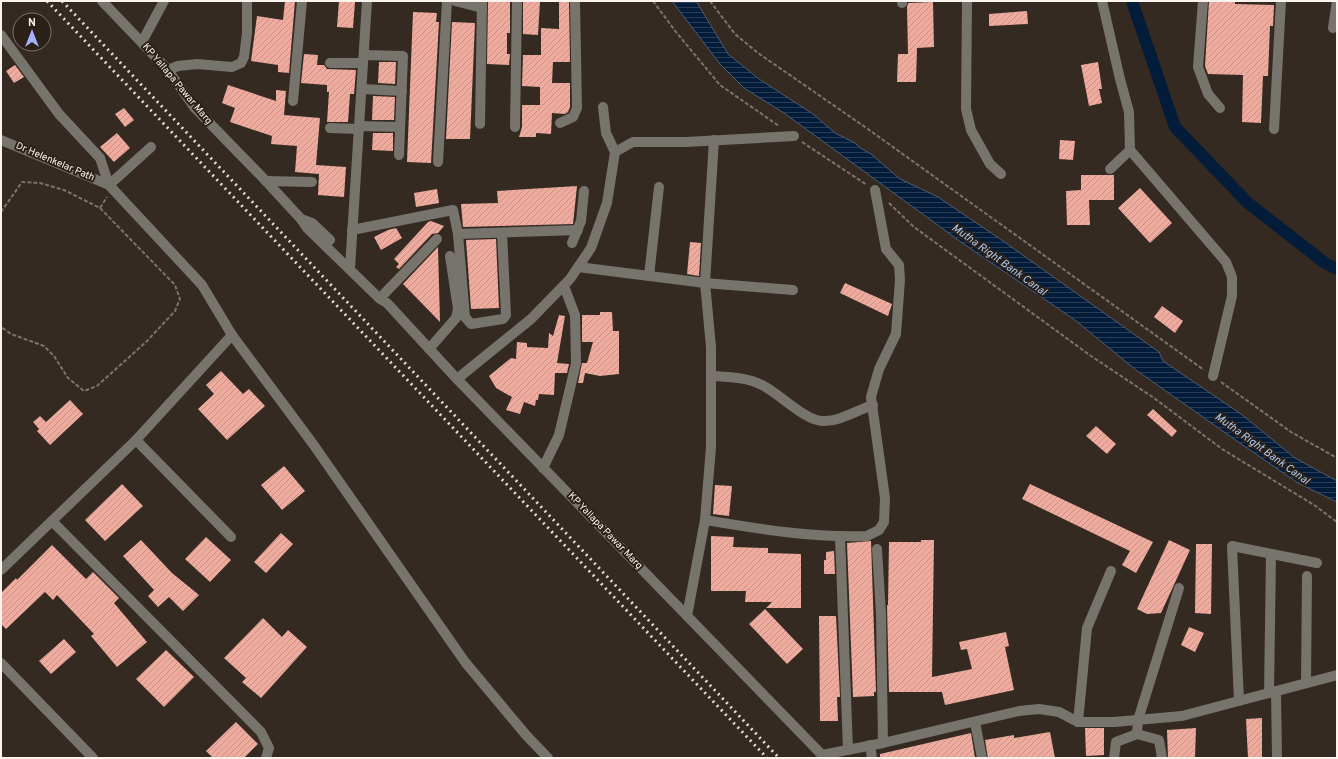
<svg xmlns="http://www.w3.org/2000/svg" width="1338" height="759" font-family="Overpass,sans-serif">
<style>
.water{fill:url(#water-rules);stroke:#4d5c6f}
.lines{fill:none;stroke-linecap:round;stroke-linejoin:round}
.canal{stroke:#031c39;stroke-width:12}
.building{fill:url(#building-hatch)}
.path{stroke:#7d736b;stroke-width:2;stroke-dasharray:4 2;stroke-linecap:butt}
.minor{stroke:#77736d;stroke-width:10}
.rail{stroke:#e3dbd5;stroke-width:3;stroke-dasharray:2 4;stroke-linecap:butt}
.labels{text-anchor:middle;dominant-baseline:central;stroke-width:4;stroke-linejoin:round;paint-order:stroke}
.street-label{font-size:10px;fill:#fbf3ed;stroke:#2b2018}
.water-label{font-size:11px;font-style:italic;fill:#aecff7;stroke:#2b2018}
</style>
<defs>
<pattern id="water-rules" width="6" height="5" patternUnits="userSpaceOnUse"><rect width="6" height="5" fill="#031c39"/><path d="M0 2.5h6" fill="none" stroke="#293d56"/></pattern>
<pattern id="building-hatch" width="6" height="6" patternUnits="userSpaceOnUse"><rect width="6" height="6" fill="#efab9e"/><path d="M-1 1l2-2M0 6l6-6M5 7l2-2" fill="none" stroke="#c69288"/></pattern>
</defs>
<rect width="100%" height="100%" fill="#352a21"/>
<polygon class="water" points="672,1 696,1 728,54 759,79 813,114 835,133 855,143 860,148 871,154 900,179 938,197 1003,241 1159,352 1163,361 1241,414 1295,458 1337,481 1337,502 1298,483 1237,441 1136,370 1075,320 961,242 784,113 744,88 720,64"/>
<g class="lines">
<polyline class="canal" points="1132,1 1175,127 1248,203 1325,263 1337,269"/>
</g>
<g class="building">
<polygon points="285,1 295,1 289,73 278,72 278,65 251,61 257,16 283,20"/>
<polygon points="339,1 355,2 353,28 337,27"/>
<polygon points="488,1 510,1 510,33 507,33 507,54 510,54 509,65 487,64"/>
<polygon points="523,1 540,1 538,35 523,34"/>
<polygon points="559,1 569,1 570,62 553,62 552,83 570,83 570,107 568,112 565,114 552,113 551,134 536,133 536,137 519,137 522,127 522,105 540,105 540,87 522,86 523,55 541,55 541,28 559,29"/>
<polygon points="1209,1 1235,1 1235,4 1274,5 1273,26 1270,26 1268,76 1263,76 1261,123 1242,122 1243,75 1208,74 1205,66"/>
<polygon points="933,2 934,47 917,48 916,82 897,82 898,54 908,54 907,7 908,3"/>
<polygon points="1027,11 1028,24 989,26 989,14"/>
<polygon points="413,12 437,13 436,22 439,22 431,163 407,162"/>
<polygon points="452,22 475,23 470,139 446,139"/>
<polygon points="304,54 318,55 317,65 324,65 327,69 356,70 354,94 350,94 348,122 327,122 329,92 327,92 327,85 301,83"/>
<polygon points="379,62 396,62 395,84 378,83"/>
<polygon points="1098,62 1102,89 1099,89 1102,103 1089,106 1081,65"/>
<polygon points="15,65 24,77 14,83 6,71"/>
<polygon points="228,85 276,101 276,90 286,91 284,115 320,118 316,165 346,167 344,197 318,195 319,174 295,172 297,146 271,144 272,136 230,122 235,108 222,103"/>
<polygon points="373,96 395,97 394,120 372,120"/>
<polygon points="124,108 134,120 125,127 115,114"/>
<polygon points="117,133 130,148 114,162 100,147"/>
<polygon points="373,133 393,133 393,151 372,150"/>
<polygon points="1060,140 1075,141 1073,160 1059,159"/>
<polygon points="1081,175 1114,175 1114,200 1089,200 1090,225 1067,225 1066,191 1081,190"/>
<polygon points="577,186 573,224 463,227 461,204 498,203 497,191"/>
<polygon points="1140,188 1172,223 1150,243 1118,208"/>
<polygon points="437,189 439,203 416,207 414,193"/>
<polygon points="431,221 444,226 438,233 432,234 399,269 396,267 399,264 394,259 428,222"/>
<polygon points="396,228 402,238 381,250 374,237 388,230"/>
<polygon points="496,239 499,308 471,309 466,240"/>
<polygon points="690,242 701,243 699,276 687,274"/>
<polygon points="438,247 440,322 403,284"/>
<polygon points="845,283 892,304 888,316 840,293"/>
<polygon points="1162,306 1183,321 1175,333 1154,317"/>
<polygon points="600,312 612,312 613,331 619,331 619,374 600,376 585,373 583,383 578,383 582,363 587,363 593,342 582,342 582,315 600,315"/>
<polygon points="559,315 565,316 557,363 569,364 567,373 555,373 554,395 539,394 538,400 536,400 535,406 524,402 520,414 506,410 512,397 496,388 489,376 511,358 516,359 517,342 527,343 527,347 548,348 549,333 553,336"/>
<polygon points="221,371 243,394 249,389 265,406 227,440 198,409 214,394 206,385"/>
<polygon points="70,400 83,414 50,445 37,431 39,429 33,422 40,416 46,422"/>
<polygon points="1153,409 1177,431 1172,437 1147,415"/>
<polygon points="1096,426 1116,444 1107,454 1086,436"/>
<polygon points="284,466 305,491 282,510 261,485"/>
<polygon points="122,484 143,506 105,541 85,520"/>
<polygon points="1030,484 1153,542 1136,573 1122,565 1130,551 1022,499"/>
<polygon points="715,485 732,486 729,516 713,514"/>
<polygon points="281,533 293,544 266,573 254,562"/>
<polygon points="711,536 734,537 733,547 768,548 768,553 801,554 801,608 766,608 772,602 745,602 746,591 711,591"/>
<polygon points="206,537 231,560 210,582 185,559"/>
<polygon points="141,540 172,573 199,595 183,611 169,597 158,607 148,596 154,590 123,556"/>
<polygon points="921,540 934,540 932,677 972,669 967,649 961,650 959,642 1006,632 1009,646 1005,647 1014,690 945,705 942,692 889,692 887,605 888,605 889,542 921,542"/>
<polygon points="1169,540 1190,550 1161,613 1147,614 1137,609"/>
<polygon points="871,541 876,692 874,692 874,696 853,697 847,543"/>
<polygon points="1196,544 1212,544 1211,614 1195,613"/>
<polygon points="52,545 86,579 93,572 119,598 114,603 147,642 117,667 91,636 94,634 57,595 53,600 45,592 6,629 1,624 1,593 16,578 17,580"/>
<polygon points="834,551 835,574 824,574 824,560 826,560 826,552"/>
<polygon points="765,609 803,649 787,664 749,624"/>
<polygon points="819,616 836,616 840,697 837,697 838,721 820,721"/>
<polygon points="263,618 282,637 288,630 307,647 261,698 242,682 246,678 224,658"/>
<polygon points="1189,627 1204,633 1195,652 1181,645"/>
<polygon points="64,639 76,652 51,674 39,661"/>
<polygon points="166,650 194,677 164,707 136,679"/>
<polygon points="1262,718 1262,758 1248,758 1246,719"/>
<polygon points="236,722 258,744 244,758 213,758 206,751"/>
<polygon points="1085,728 1104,728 1104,755 1086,756"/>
<polygon points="1196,728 1195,758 1168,758 1167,730"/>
<polygon points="1050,732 1055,758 988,758 985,740 1014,735 1014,738"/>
<polygon points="971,733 975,758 880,758 880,754"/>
</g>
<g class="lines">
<g class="path">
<polyline points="653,1 676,32 720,85 779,126"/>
<polyline points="710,1 735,34 758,53 865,127 1204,370"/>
<polyline points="802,142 867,185"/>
<polyline points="889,203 914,227 1091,356 1154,398 1222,449 1314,505 1337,522"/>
<polyline points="100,208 107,197"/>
<polyline points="1,212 22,182 40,183 64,190 100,208 175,285 180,299 175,311 147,341 97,386 84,391 68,378 54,356 44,346 11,334 1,327"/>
<polyline points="1221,382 1291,432 1337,458"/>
</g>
<g class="minor">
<polyline points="102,1 168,70 194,107 266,181 301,219 307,228 380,299 387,303 457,379 825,758"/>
<polyline points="455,1 482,8"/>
<polyline points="967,1 966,109 971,130 990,164 1001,174"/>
<polyline points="1102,1 1120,79 1129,112 1130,150 1226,262 1232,277 1232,296 1213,376"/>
<polyline points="1203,1 1198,67 1208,94 1220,108"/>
<polyline points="902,3 902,1"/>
<polyline points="1333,28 1337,1"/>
<polyline points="1,35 59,114 100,158 109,185 202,285 232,335 313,444 465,662 526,735 548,758"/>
<polyline points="142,42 164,1"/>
<polyline points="364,55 403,56 399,155"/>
<polyline points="330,63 363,63"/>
<polyline points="168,70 178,66 197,64 232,67 241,63 244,57 247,33 247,1"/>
<polyline points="362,89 402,91"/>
<polyline points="293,101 302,1"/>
<polyline points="560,123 573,117 577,108 575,1"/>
<polyline points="480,124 482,1"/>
<polyline points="359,126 400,127"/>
<polyline points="515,127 517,1"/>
<polyline points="330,128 359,129"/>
<polyline points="1274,129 1281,1"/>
<polyline points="1,140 109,185"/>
<polyline points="615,152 633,142 686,142 794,136"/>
<polyline points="438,162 447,1"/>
<polyline points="1110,169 1130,150"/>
<polyline points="266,181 312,182"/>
<polyline points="109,185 151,147"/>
<polyline points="301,219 312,223 330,240"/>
<polyline points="352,230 453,210 458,234"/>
<polyline points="502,233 506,315 503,319 471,324 465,317 458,234 578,230"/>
<polyline points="572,243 581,221 584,191"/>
<polyline points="578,267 705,283 793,290"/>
<polyline points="350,268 367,1"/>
<polyline points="649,276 659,187"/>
<polyline points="384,294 437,239"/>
<polyline points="429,349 456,318 458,309 450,256"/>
<path d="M711,376C727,377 747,377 762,385C779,393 805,421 823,421C839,422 857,410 873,405"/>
<polyline points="457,379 531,319 570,279 591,248 607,203 615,152 606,133 603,107"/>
<polyline points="136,440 231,537"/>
<polyline points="543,468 559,435 576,363 575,315 564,286"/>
<path d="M705,520C759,529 812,538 867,536L879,530L884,522L885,498L871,397L879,369L896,334L900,280L899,265L886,249L875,190"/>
<polyline points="52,521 261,732 269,748 266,758"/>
<polyline points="840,536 848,750"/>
<polyline points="877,549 881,614 883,743"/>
<polyline points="1,570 136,440 232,335"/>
<polyline points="687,616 705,520 711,447 711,347 705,283 714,140"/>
<polyline points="1,663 93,758"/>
<polyline points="1306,683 1307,576"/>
<polyline points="1276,691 1277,758"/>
<polyline points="1269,693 1271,554"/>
<polyline points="1239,701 1232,546 1317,563"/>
<polyline points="975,722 982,758"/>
<polyline points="1078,722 1087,628 1111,571"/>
<polyline points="1137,734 1138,720 1179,588"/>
<polyline points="870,745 872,758"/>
<polyline points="822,755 883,743 1019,711 1039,709 1059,712 1078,722 1114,722 1182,716 1337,675"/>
<polyline points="1114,758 1116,742 1137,734 1159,740 1162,758"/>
</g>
<g class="rail">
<polyline points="47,1 767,758"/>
<polyline points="62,1 779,758"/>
</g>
</g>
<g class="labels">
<g class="street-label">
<text transform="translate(177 84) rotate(50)">KP Yallapa Pawar Marg</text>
<text transform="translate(55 162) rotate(23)">Dr Helenkelar Path</text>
<text transform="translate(605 531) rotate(46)">KP Yallapa Pawar Marg</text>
</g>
<g class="water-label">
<text transform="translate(999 260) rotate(36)">Mutha Right Bank Canal</text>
<text transform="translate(1262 449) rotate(36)">Mutha Right Bank Canal</text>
</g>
</g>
<rect width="1338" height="759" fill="none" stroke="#fbf3ed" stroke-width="4"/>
<g transform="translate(32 32)"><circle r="19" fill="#2b2018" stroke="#7e746d"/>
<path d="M0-3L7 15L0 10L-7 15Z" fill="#a5b1fc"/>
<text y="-6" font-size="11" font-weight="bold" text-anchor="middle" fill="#fbf3ed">N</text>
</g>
</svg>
